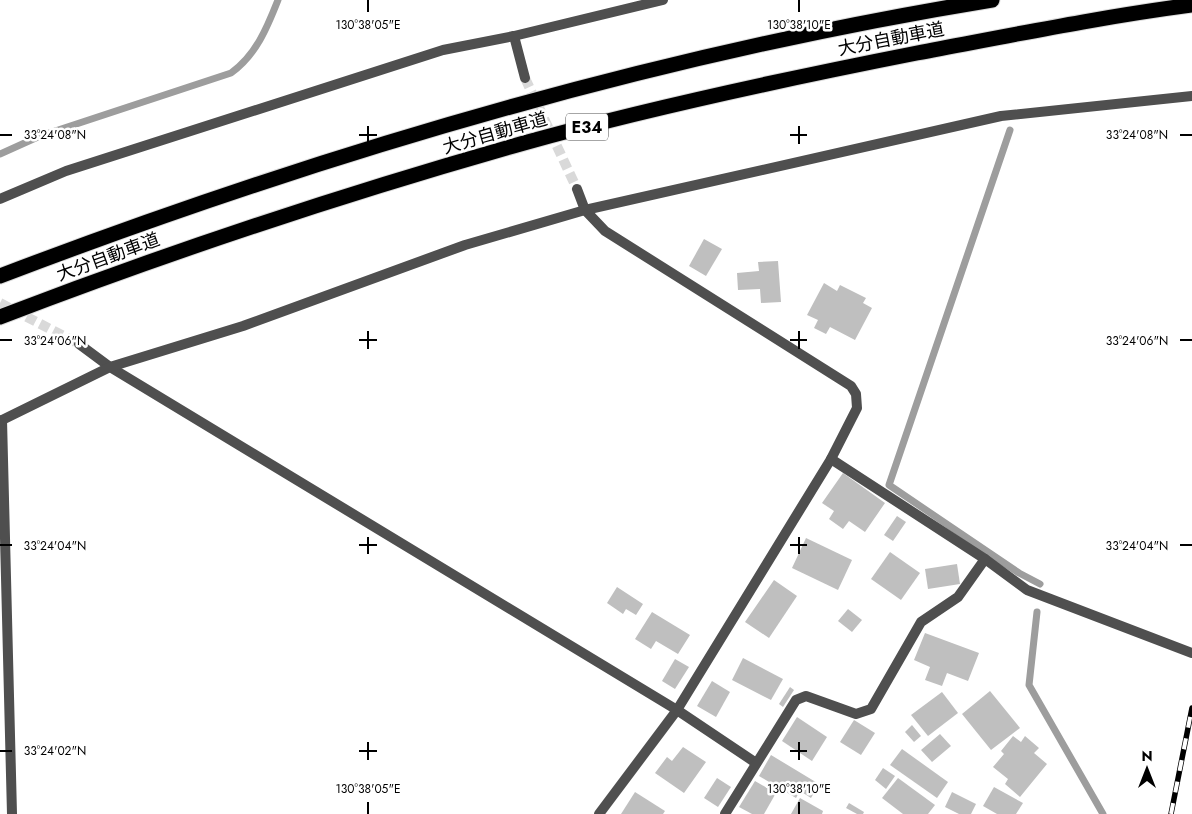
<svg xmlns="http://www.w3.org/2000/svg" width="1192" height="814" font-family="Jost,'Noto Sans JP',sans-serif">
<style>
.lines{fill:none;stroke-linecap:round;stroke-linejoin:round}
.stream{stroke:#9d9d9d;stroke-width:7}
.building{fill:#bfbfbf}
.minor-tunnel{stroke:#d9d9d9;stroke-width:10;stroke-dasharray:10 5;stroke-linecap:butt}
.motorway-casing{stroke:#dbdbdb;stroke-width:17}
.minor{stroke:#4f4f4f;stroke-width:10}
.motorway{stroke:#000;stroke-width:15}
.rail-casing{stroke:#000;stroke-width:5.5}
.rail{stroke:#fff;stroke-width:4;stroke-dasharray:11;stroke-linecap:butt}
.ticks{fill:none;stroke:#000;stroke-width:2}
.labels{text-anchor:middle;dominant-baseline:central;stroke-width:5;stroke-linejoin:round;paint-order:stroke}
.shield{fill:#fff;stroke:#4c4c4c;stroke-width:1}
.shield-label{font-size:16px;font-weight:bold;fill:#000}
.street-label{font-size:18px;fill:#000;stroke:#fff}
.ticks-label{font-size:12px;text-anchor:middle;fill:#000;stroke:#fff;stroke-width:5;stroke-linejoin:round;paint-order:stroke}
</style>
<rect width="100%" height="100%" fill="#fff"/>
<g class="lines">
<g class="stream">
<polyline points="1010,130 889,485 1019,573 1040,584"/>
<path d="M0,154L40,136L231,73C256,55 267,28 278,0"/>
<polyline points="1037,612 1029,685 1103,814"/>
</g>
</g>
<g class="building">
<polygon points="704,239 722,249 706,276 689,266"/>
<polygon points="778,261 781,302 761,303 760,289 738,290 737,273 759,271 758,262"/>
<polygon points="824,283 837,291 840,285 866,298 863,303 872,308 855,340 830,327 826,334 814,328 818,320 807,315"/>
<polygon points="843,473 885,503 865,532 849,521 843,529 829,519 834,511 822,503"/>
<polygon points="897,516 906,522 893,541 884,535"/>
<polygon points="806,538 852,560 838,590 792,568"/>
<polygon points="890,552 920,573 901,600 871,579"/>
<polygon points="957,564 960,584 928,589 925,569"/>
<polygon points="774,580 797,596 769,638 745,622"/>
<polygon points="617,587 643,604 636,615 626,609 623,614 607,603"/>
<polygon points="848,609 862,620 852,632 838,621"/>
<polygon points="652,612 690,635 678,654 656,641 651,649 635,639"/>
<polygon points="925,633 979,653 968,681 947,673 942,686 925,680 930,667 914,660"/>
<polygon points="743,658 783,679 771,700 732,680"/>
<polygon points="675,659 689,667 675,689 662,681"/>
<polygon points="712,681 730,692 716,717 697,706"/>
<polygon points="790,687 794,690 783,707 779,704"/>
<polygon points="990,691 1020,728 991,750 962,714"/>
<polygon points="942,692 958,713 928,736 911,715"/>
<polygon points="797,717 827,737 812,761 782,741"/>
<polygon points="854,720 875,733 861,755 840,742"/>
<polygon points="912,725 921,736 914,742 905,732"/>
<polygon points="940,734 951,746 932,762 921,750"/>
<polygon points="1013,736 1021,742 1025,736 1039,748 1034,753 1047,764 1020,797 1005,784 1008,779 993,767 1004,754 1001,751"/>
<polygon points="683,747 706,762 684,793 655,773 667,757 672,761"/>
<polygon points="902,749 948,782 937,798 890,765"/>
<polygon points="771,755 819,784 811,798 800,791 796,798 759,776"/>
<polygon points="883,768 895,776 886,789 875,780"/>
<polygon points="717,778 731,787 718,807 704,798"/>
<polygon points="898,778 935,805 928,814 903,814 882,798"/>
<polygon points="755,781 776,793 764,814 752,814 739,807"/>
<polygon points="994,787 1023,803 1016,814 997,814 983,806"/>
<polygon points="635,792 665,811 663,814 621,814"/>
<polygon points="952,792 976,804 971,814 959,814 945,807"/>
<polygon points="800,798 823,811 822,814 791,814"/>
<polygon points="849,803 864,812 863,814 857,814 846,808"/>
</g>
<g class="lines">
<g class="minor-tunnel">
<polyline points="525,78 577,189"/>
<polyline points="0,303 79,344"/>
</g>
<g class="motorway-casing">
<g id="motorway">
<path d="M0,276C320,154 653,55 992,0"/>
<path d="M0,317C172,251 347,193 524,143C653,107 785,79 917,53C1008,36 1100,17 1192,5"/>
</g>
</g>
<g class="minor">
<polyline points="514,36 525,78"/>
<polyline points="577,189 585,210 605,231 851,386 856,394 857,408 831,459 677,710 599,814"/>
<polyline points="0,199 66,171 443,50 514,36 663,0"/>
<polyline points="79,344 110,367 677,710 756,763"/>
<polyline points="2,420 12,814"/>
<polyline points="0,421 110,367 243,326 465,245 585,210 1001,116 1192,96"/>
<polyline points="831,459 985,559 1027,590 1192,653"/>
<polyline points="725,814 796,700 806,696 856,714 871,709 921,622 958,597 985,559"/>
</g>
<use href="#motorway" class="motorway"/>
<g class="rail-casing">
<polyline id="rail" points="1171,814 1192,708"/>
</g>
<use href="#rail" class="rail"/>
</g>
<path class="ticks" d="M368,0V12M799,0V12M368,126V144M799,126V144M0,135H12M359,135H377M790,135H807M1180,135H1192M368,331V349M799,331V349M0,340H12M359,340H377M790,340H807M1180,340H1192M368,537V554M799,537V554M0,545H12M359,545H377M790,545H807M1180,545H1192M368,742V760M799,742V760M0,751H12M359,751H377M790,751H807M368,802V814M799,802V814"/>
<g class="labels">
<rect class="shield" x="566" y="113.5" width="42" height="27" rx="4"/>
<g class="shield-label">
<text x="587" y="127">E34</text>
</g>
<g class="street-label">
<text transform="translate(891 39) rotate(-11)">大分自動車道</text>
<text transform="translate(495 133) rotate(-16)">大分自動車道</text>
<text transform="translate(108 257) rotate(-20)">大分自動車道</text>
</g>
</g>
<g class="ticks-label">
<text x="368" y="29">130°38'05"E</text>
<text x="799" y="29">130°38'10"E</text>
<text x="55" y="139">33°24'08"N</text>
<text x="1137" y="139">33°24'08"N</text>
<text x="55" y="345">33°24'06"N</text>
<text x="1137" y="345">33°24'06"N</text>
<text x="55" y="550">33°24'04"N</text>
<text x="1137" y="550">33°24'04"N</text>
<text x="55" y="755">33°24'02"N</text>
<text x="368" y="793">130°38'05"E</text>
<text x="799" y="793">130°38'10"E</text>
</g>
<g transform="translate(1147 769)" stroke="#ffffff" stroke-width="4" paint-order="stroke">
<path d="M0-4L9 19L0 12L-9 19Z" fill="#000000"/>
<text y="-8" font-size="14" font-weight="bold" text-anchor="middle" fill="#000000">N</text>
</g>
</svg>
